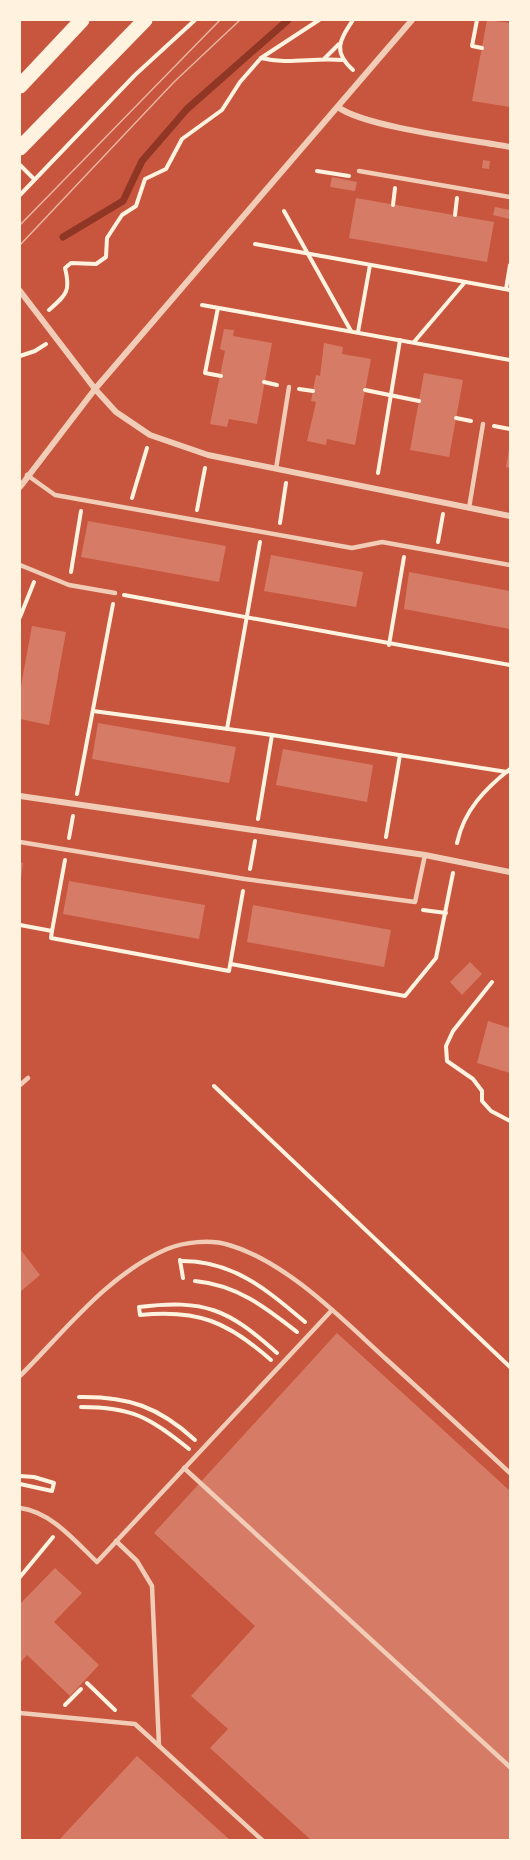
<svg xmlns="http://www.w3.org/2000/svg" width="530" height="1860" font-family="Manrope,sans-serif">
<style>
.lines{fill:none;stroke-linecap:round;stroke-linejoin:round}
.stream{stroke:#8f3625;stroke-width:7}
.building{fill:#d67c66}
.path{stroke:#fff3e0;stroke-width:4}
.service{stroke:#f1ccb7;stroke-width:4.5}
.minor{stroke:#f1ccb7;stroke-width:6}
.primary{stroke:#fff3e0;stroke-width:15}
.tram{stroke:#e9b49f;stroke-width:1.5}
</style>
<rect width="100%" height="100%" fill="#c8553d"/>
<g class="lines">
<polyline class="stream" points="63,237 123,201 142,161 187,109 288,20"/>
</g>
<g class="building">
<polygon points="487,20 510,23 510,107 472,101"/>
<polygon points="483,160 490,161 489,169 482,168"/>
<polygon points="332,177 357,182 355,191 330,187"/>
<polygon points="356,198 494,222 487,262 349,238"/>
<polygon points="495,207 510,210 510,219 493,215"/>
<polygon points="224,329 234,330 233,336 272,343 257,424 229,419 227,427 210,424 225,351 220,349"/>
<polygon points="324,343 343,347 342,354 371,359 355,445 327,439 326,445 307,441 316,402 311,401 316,375 320,376"/>
<polygon points="424,373 463,380 449,457 410,450"/>
<polygon points="509,449 510,449 510,468 506,467"/>
<polygon points="88,521 226,546 219,582 81,557"/>
<polygon points="271,555 363,572 356,607 264,591"/>
<polygon points="409,572 510,591 510,629 404,609"/>
<polygon points="32,626 66,632 49,725 20,719 20,691"/>
<polygon points="98,723 236,747 229,783 92,759"/>
<polygon points="283,749 373,765 367,802 276,785"/>
<polygon points="20,862 23,863 21,878 20,878"/>
<polygon points="69,881 205,905 199,939 63,914"/>
<polygon points="253,905 391,930 384,967 247,942"/>
<polygon points="470,962 482,974 462,995 450,982"/>
<polygon points="488,1021 510,1028 510,1073 477,1063"/>
<polygon points="20,1249 40,1275 20,1292"/>
<polygon points="337,1333 510,1491 510,1840 311,1840 210,1748 228,1729 191,1696 255,1626 154,1533"/>
<polygon points="55,1568 82,1593 54,1622 99,1665 70,1696 27,1655 20,1663 20,1604"/>
<polygon points="137,1756 230,1840 59,1840"/>
</g>
<g class="lines">
<g class="path">
<polyline points="477,20 472,46 482,48"/>
<path d="M261,58C288,65 314,57 342,60"/>
<polyline points="325,58 339,44"/>
<path d="M353,70C332,51 340,40 353,20"/>
<polyline points="20,165 34,179"/>
<polyline points="317,171 349,176"/>
<polyline points="20,195 135,75 195,20"/>
<polyline points="393,205 395,188"/>
<polyline points="284,211 351,331"/>
<polyline points="455,215 457,198"/>
<polyline points="255,244 510,290"/>
<polyline points="506,289 510,265"/>
<polyline points="202,305 510,360"/>
<polyline points="218,308 205,373 221,376"/>
<path d="M49,310C66,295 71,292 65,268L71,263L96,264L106,257L107,238L122,215L136,206L145,179L166,169L182,139L222,110L240,82L261,58L319,20"/>
<polyline points="358,332 370,265"/>
<polyline points="414,342 465,282"/>
<polyline points="20,356 35,351 46,344"/>
<polyline points="264,382 277,385"/>
<polyline points="299,389 313,391"/>
<polyline points="365,390 419,401"/>
<polyline points="456,418 471,421"/>
<polyline points="494,426 510,429"/>
<polyline points="378,473 400,340"/>
<polyline points="132,498 147,448"/>
<polyline points="197,510 205,468"/>
<polyline points="280,523 286,483"/>
<polyline points="438,542 443,514"/>
<polyline points="71,572 81,511"/>
<polyline points="124,595 510,665"/>
<polyline points="20,617 34,582"/>
<polyline points="389,645 404,557"/>
<polyline points="93,711 272,735 507,772"/>
<polyline points="227,729 260,542"/>
<polyline points="77,794 113,604"/>
<polyline points="258,819 272,735"/>
<polyline points="386,837 400,755"/>
<polyline points="69,838 73,816"/>
<path d="M457,843C464,810 485,789 510,769"/>
<polyline points="250,869 255,841"/>
<polyline points="423,910 446,913"/>
<polyline points="20,925 52,931 51,938 229,971 243,891"/>
<polyline points="52,931 65,860"/>
<polyline points="231,964 405,996 436,958 453,873"/>
<polyline points="492,982 453,1031 446,1046 447,1061 473,1079 482,1091 482,1101 491,1111 510,1121"/>
<polyline points="214,1086 510,1367"/>
<polyline points="180,1260 183,1278"/>
<path d="M180,1261C233,1260 267,1290 305,1322"/>
<path d="M195,1281C237,1285 265,1307 297,1332"/>
<path d="M271,1360C228,1322 198,1309 140,1315L139,1307C205,1299 228,1309 277,1353"/>
<path d="M79,1397C128,1396 159,1407 195,1440"/>
<path d="M81,1407C132,1407 149,1417 189,1449"/>
<polyline points="20,1476 34,1477 54,1483 52,1491 20,1484"/>
<polyline points="20,1577 53,1537"/>
<polyline points="87,1683 115,1710"/>
<polyline points="65,1705 81,1689"/>
</g>
<g class="service">
<polyline points="359,171 510,197"/>
<polyline points="276,469 289,387"/>
<polyline points="27,475 55,495 352,548 382,542 510,565"/>
<polyline points="469,508 483,424"/>
<polyline points="20,565 69,585 115,593"/>
<polyline points="20,842 245,879 415,902 425,855"/>
<polyline points="20,1085 28,1078"/>
<path d="M20,1376C64,1332 108,1274 167,1249C184,1242 211,1239 229,1245C287,1262 342,1319 386,1359C428,1397 469,1435 510,1473"/>
<polyline points="184,1468 510,1767"/>
<path d="M20,1508C51,1512 74,1540 97,1562L332,1310"/>
<polyline points="116,1541 137,1561 152,1586 159,1746"/>
<polyline points="20,1713 135,1724 262,1840"/>
</g>
<g class="minor">
<path d="M338,107C364,127 472,140 510,147"/>
<polyline points="20,291 95,389 116,412 150,435 208,455 510,516"/>
<polyline points="20,487 95,389 412,20"/>
<polyline points="20,796 425,855 510,872"/>
</g>
<g class="primary">
<polyline points="20,86 82,20"/>
<polyline points="20,148 145,20"/>
</g>
<g class="tram">
<polyline points="20,225 220,20"/>
<polyline points="20,245 174,82 240,20"/>
</g>
</g>
<rect width="530" height="1860" fill="none" stroke="#fff3e0" stroke-width="42"/>
</svg>
